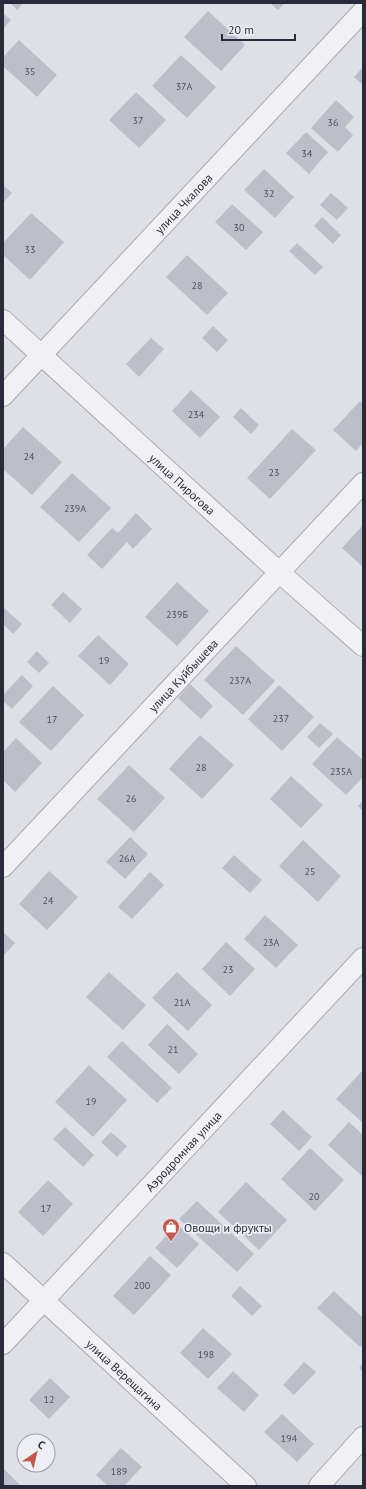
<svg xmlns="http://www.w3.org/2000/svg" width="366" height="1489" font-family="'PT Sans',sans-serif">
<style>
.building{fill:#bcbec9}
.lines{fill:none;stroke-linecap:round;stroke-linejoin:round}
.minor-casing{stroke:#a8aab3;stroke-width:22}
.minor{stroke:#f1f1f5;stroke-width:20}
.labels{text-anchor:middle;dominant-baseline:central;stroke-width:3.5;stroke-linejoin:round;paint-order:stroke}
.number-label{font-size:10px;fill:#4e505f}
.street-label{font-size:12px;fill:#292b3c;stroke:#edeff4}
.poi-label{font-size:12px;fill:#292b3c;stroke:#edeff4;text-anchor:start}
</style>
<rect width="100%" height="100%" fill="#dee0e6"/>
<g class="building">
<polygon points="10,3 23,3 17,10"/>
<polygon points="270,3 285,3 278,10"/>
<polygon points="208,11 245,45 221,71 184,37"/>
<polygon points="3,13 11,20 3,29"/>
<polygon points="19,40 57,75 37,97 3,66 3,57"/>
<polygon points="181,55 216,87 187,118 152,86"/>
<polygon points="363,67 363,85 354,77"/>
<polygon points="136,92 166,120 139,148 109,120"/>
<polygon points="336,100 354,117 345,127 353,135 338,152 311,128"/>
<polygon points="306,132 328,152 309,174 286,153"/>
<polygon points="264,169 294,197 275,218 244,190"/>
<polygon points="3,185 12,193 3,203"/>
<polygon points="331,193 348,208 337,220 320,205"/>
<polygon points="232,204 263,232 246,250 215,222"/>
<polygon points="31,213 64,242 30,280 3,255 3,243"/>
<polygon points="322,217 341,235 333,244 314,226"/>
<polygon points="297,243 323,267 315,275 289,251"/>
<polygon points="187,255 228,293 207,315 166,277"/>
<polygon points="213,326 228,340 217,352 202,338"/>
<polygon points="151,338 164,349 139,377 126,364"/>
<polygon points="191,390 220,417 200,438 172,411"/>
<polygon points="360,401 363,404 363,443 356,451 333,430"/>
<polygon points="241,408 259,425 251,434 233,417"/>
<polygon points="23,427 62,462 32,495 3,469 3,449"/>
<polygon points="292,429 316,450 270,499 247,478"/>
<polygon points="72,473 111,508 79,542 40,507"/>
<polygon points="136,513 152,529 133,549 127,542 102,569 87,555 112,528 118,533"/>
<polygon points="363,525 363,567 342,548"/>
<polygon points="177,582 209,611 177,646 145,617"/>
<polygon points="63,592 82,609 70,623 51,605"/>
<polygon points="3,607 22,624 13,634 3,624"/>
<polygon points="98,635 129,664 110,685 78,656"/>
<polygon points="236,646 275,681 243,715 204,680"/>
<polygon points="37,651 49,663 39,673 27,662"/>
<polygon points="22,675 33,686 12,709 3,701 3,695"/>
<polygon points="190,684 213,706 201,719 178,698"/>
<polygon points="279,685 314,717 282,751 248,719"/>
<polygon points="53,686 84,715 51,751 19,722"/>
<polygon points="320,723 333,734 319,748 307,737"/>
<polygon points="200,735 234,765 202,799 169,769"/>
<polygon points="337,737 363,760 363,777 346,795 312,764"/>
<polygon points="16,738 42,763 15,792 3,780 3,752"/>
<polygon points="129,765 165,798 134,832 97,799"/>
<polygon points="291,776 323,805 301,828 270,799"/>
<polygon points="363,801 363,811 358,806"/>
<polygon points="130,837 148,854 125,879 106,862"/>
<polygon points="303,840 341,876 318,902 279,866"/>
<polygon points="234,855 262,880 250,893 222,868"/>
<polygon points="49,871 78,897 47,930 19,904"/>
<polygon points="150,872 164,885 132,919 118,907"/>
<polygon points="265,915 298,945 276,968 244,939"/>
<polygon points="3,932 15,943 3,956"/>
<polygon points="226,942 255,969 230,996 202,969"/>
<polygon points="109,972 146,1005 123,1030 86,997"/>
<polygon points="177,972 212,1005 188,1031 152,998"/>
<polygon points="167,1024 198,1054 179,1074 148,1045"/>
<polygon points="122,1041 172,1088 157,1103 107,1057"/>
<polygon points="89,1065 127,1100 93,1137 55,1102"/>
<polygon points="363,1070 363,1123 336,1099"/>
<polygon points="283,1110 312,1137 299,1151 270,1124"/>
<polygon points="349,1122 363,1135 363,1177 328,1145"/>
<polygon points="65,1127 94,1155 83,1167 53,1139"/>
<polygon points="111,1132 127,1146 117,1157 101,1142"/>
<polygon points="310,1148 344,1180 315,1211 281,1179"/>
<polygon points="48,1180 73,1204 43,1236 18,1212"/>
<polygon points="246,1182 287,1220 259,1250 218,1212"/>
<polygon points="197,1201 254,1254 237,1272 179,1219"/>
<polygon points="177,1224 199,1244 177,1268 155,1248"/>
<polygon points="150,1256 171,1275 134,1315 113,1296"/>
<polygon points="240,1286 262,1306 252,1316 231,1296"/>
<polygon points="334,1291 363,1318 363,1344 360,1347 317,1308"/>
<polygon points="203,1328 232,1354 208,1379 180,1353"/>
<polygon points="304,1362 316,1372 294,1395 283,1385"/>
<polygon points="363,1363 363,1372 359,1368"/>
<polygon points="233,1371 259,1395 244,1412 217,1388"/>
<polygon points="50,1378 70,1397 49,1419 29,1400"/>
<polygon points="282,1414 314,1444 297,1462 264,1432"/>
<polygon points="121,1448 142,1467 124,1486 108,1486 96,1475"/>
<polygon points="3,1468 21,1486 3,1486"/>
</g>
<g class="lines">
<g class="minor-casing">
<g id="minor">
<path id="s1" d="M3,320L279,572L363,646"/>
<path id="s2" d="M3,396L363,11"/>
<path id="s3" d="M3,867L363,483"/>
<path id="s4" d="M3,1263L246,1486"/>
<path id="s5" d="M3,1344L363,958"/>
<polyline points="319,1486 363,1437"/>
</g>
</g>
<use href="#minor" class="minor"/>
</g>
<defs>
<g id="shop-pin" transform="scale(0.9)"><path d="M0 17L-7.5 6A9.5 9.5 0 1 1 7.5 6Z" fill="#c1594e" stroke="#edeff4"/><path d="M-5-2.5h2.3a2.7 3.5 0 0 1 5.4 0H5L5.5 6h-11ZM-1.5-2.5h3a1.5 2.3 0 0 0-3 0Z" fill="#fff"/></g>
</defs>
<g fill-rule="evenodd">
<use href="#shop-pin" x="171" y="1227"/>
</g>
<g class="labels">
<g class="number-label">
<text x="30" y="71">35</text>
<text x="184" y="86">37А</text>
<text x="138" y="120">37</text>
<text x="333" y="122">36</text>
<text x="307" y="153">34</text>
<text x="269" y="193">32</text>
<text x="239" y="227">30</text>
<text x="30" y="249">33</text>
<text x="197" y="285">28</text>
<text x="196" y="414">234</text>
<text x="29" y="456">24</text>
<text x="274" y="472">23</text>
<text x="75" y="508">239А</text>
<text x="177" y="614">239Б</text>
<text x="104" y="660">19</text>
<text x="240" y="680">237А</text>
<text x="281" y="718">237</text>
<text x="52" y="719">17</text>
<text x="201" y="767">28</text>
<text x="341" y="771">235А</text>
<text x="131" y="798">26</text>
<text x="127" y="858">26А</text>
<text x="310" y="871">25</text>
<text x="48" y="900">24</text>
<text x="271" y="942">23А</text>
<text x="228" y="969">23</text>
<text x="182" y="1002">21А</text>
<text x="173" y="1049">21</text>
<text x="91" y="1101">19</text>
<text x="314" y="1196">20</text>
<text x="46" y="1208">17</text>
<text x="142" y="1285">200</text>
<text x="206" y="1354">198</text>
<text x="49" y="1399">12</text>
<text x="289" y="1438">194</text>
<text x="119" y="1471">189</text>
</g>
<g class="street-label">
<text stroke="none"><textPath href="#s2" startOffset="264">улица Чкалова</textPath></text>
<text stroke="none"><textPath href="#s1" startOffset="243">улица Пирогова</textPath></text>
<text stroke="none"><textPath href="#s3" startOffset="263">улица Куйбышева</textPath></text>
<text stroke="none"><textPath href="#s5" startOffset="264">Аэродромная улица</textPath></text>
<text stroke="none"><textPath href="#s4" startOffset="165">улица Верещагина</textPath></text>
</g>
<g class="poi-label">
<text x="184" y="1227">Овощи и фрукты</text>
</g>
</g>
<rect width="366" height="1489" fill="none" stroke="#292b3c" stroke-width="8"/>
<g transform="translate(36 1453) rotate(34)"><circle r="19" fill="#edeff4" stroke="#9fa1aa"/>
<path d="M0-3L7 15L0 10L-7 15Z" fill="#c1594e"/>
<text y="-6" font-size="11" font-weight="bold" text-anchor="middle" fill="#292b3c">С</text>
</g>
<path d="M222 34v6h73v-6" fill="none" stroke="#292b3c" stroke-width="2"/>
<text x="228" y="34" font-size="12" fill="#292b3c" stroke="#edeff4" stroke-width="3" paint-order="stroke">20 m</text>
</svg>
